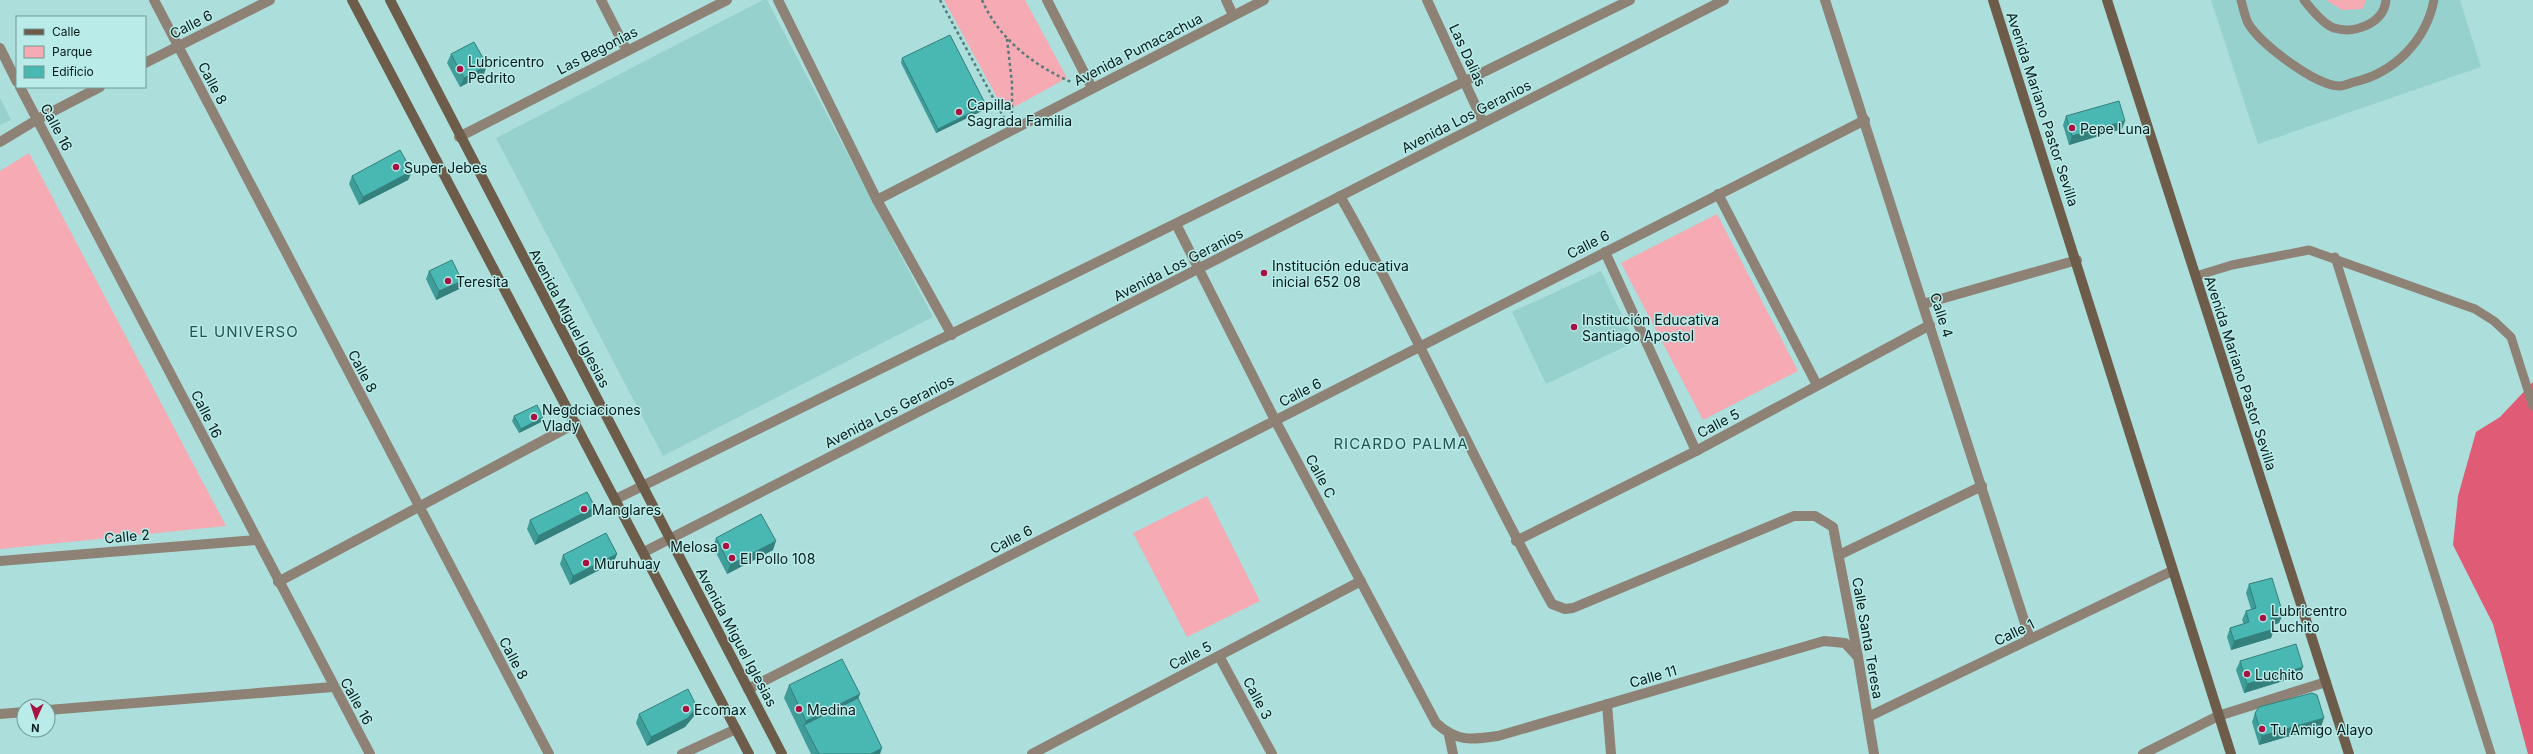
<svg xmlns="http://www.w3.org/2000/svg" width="2533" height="754" font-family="Inter,sans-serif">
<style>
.built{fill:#97d1ce}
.green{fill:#f5aab4}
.forest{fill:#e05c76}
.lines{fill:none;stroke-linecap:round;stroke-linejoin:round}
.path{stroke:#587b79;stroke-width:2.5;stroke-dasharray:3 3;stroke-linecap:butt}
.service{stroke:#8d8275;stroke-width:9}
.minor{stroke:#8d8275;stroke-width:10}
.tertiary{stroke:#8d8275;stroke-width:10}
.secondary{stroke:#6c5c49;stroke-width:10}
.wall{fill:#3f9d99}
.shaded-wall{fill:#33807d}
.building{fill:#49b7b2;stroke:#33807d}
.poi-dot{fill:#a81242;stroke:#b9ebe8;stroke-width:1.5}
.labels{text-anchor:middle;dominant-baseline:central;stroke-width:3;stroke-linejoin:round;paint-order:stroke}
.street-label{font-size:14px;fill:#071b1a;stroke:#b9ebe8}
.poi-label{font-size:14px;fill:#071b1a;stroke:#b9ebe8;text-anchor:start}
.neighbourhood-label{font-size:15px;letter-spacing:1px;fill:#255452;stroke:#b9ebe8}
</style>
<rect width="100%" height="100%" fill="#acdedb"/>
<g class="built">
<polygon points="763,0 767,0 933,317 663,456 496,138"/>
<polygon points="2211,0 2460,0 2481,67 2258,144"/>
<polygon points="0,98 11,120 0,125"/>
<polygon points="1601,271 1635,342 1546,384 1512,312"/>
</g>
<g class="green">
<polygon points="944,0 1025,0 1067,78 1005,112"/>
<polygon points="2326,0 2366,0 2363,9 2342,10"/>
<polygon points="29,153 226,526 0,549 0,171"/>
<polygon points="1717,214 1798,371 1703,420 1621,263"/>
<polygon points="1207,496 1260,601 1187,637 1133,533"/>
</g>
<polygon class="forest" points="2533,382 2533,754 2528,754 2493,624 2453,545 2458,496 2476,432 2500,417"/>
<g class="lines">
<g class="path">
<polyline points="940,0 1004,118"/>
<path d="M982,0C999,39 1033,65 1071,82"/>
<polyline points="1007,39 1012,83 1012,113"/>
</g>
<g class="service">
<path d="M2241,0C2243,7 2245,17 2248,23C2260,44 2315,85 2339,86C2344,86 2350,83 2354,82C2394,73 2426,41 2434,0"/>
<path d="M2304,0C2311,9 2323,24 2334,28C2354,34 2384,24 2386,0"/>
<polyline points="2335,257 2491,754"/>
<polyline points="2196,276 2232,265 2309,250 2475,309 2494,321 2511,337 2533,406"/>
</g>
<g class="minor">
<polyline points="154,0 549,754"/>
<polyline points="601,0 627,51"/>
<polyline points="778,0 877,200 952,335"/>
<polyline points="1047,0 1092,88"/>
<polyline points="1226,0 1233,15"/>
<polyline points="1427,0 1483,122"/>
<polyline points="1825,0 2030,639"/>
<polyline points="0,48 17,82"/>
<polyline points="145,63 270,0"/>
<polyline points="20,87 370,754"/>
<polyline points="459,137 727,0"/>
<polyline points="0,142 38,119 100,87"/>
<polyline points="1718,194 1817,385"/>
<path d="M1340,196C1416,329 1477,470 1552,604L1565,609L1573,608L1794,516H1815L1833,527L1858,657L1874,754"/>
<polyline points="877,200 1264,0"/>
<path d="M1176,224L1275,420L1436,723C1457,742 1471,740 1498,736L1824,641L1845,643L1858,657"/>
<polyline points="1605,252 1696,451"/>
<polyline points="1923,304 2077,260"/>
<polyline points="1516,541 1696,451 1930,325"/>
<polyline points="1839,555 1982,486"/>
<polyline points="0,561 256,540"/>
<polyline points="278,582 576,423"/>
<polyline points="1219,656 1272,754"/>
<polyline points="748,689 1865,120"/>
<polyline points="1607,704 1611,754"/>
<polyline points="48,710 333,687"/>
<polyline points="0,714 24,712"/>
<polyline points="1868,717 2172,571"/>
<polyline points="1449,735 1453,754"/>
<polyline points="682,754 736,729"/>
<polyline points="1032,754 1361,581"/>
<polyline points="2143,754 2218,716 2326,682"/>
</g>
<g class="tertiary">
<polyline points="616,499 1630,0"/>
<polyline points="644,552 1724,0"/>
</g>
<g class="secondary">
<polyline points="352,0 749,754"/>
<polyline points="390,0 782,754"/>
<polyline points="1993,0 2231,754"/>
<polyline points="2107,0 2349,754"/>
</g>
</g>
<g class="wall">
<polygon points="451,54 484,74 460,87 447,63"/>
<polygon points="902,58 986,105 984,110 936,133 901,63"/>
<polygon points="2066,116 2122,129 2069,145 2063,125"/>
<polygon points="412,171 408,180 359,205 349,184 352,176"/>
<polygon points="429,271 459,289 436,300 426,279"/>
<polygon points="514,416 541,422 519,433 512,421"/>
<polygon points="592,516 535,545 527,529 530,520"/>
<polygon points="716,538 773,550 727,574 713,547"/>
<polygon points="617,554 613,563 570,585 560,564 563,555"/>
<polygon points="2249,584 2279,623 2273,625 2274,629 2271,638 2231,650 2227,637 2230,628 2244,624 2242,620 2246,611 2251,609 2246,593"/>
<polygon points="2240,661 2299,676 2244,693 2236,670"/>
<polygon points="789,685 858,698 880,754 811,754 784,698"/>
<polygon points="697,707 694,716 685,727 647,746 636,723 639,714"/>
<polygon points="2255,713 2321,727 2259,745 2252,722"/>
</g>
<g class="shaded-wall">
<polygon points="487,65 484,74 460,87 464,78"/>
<polygon points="986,105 984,110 936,133 938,129"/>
<polygon points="2125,121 2122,129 2069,145 2072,136"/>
<polygon points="412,171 408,180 359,205 363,197"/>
<polygon points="462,281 459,289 436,300 439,291"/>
<polygon points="543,417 541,422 519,433 521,429"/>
<polygon points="595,507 592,516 535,545 538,536"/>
<polygon points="776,541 773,550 727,574 730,565"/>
<polygon points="617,554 613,563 570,585 573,576"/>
<polygon points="2283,614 2279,623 2268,626 2271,618"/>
<polygon points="2274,629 2271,638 2231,650 2234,641"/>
<polygon points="2303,667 2299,676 2244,693 2247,684"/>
<polygon points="860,694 855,707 804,725 806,721"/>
<polygon points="697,707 694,716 685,727 647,746 651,737"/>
<polygon points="2324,718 2321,727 2259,745 2262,736"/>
<polygon points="882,748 880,754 871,754"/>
</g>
<g class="building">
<polygon points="950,35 986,105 938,129 902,58"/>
<polygon points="474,42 487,65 464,78 451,54"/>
<polygon points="2119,101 2125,121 2072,136 2066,116"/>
<polygon points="400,150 412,171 363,197 352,176"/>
<polygon points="452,260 462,281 439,291 429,271"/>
<polygon points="537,405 543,417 521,429 514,416"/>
<polygon points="587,492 595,507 538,536 530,520"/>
<polygon points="761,514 776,541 730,565 716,538"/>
<polygon points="606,533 617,554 573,576 563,555"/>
<polygon points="2272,578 2283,614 2271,618 2274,629 2234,641 2230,628 2249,622 2246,611 2256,608 2249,584"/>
<polygon points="2296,644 2303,667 2247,684 2240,661"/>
<polygon points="842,659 860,694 806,721 789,685"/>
<polygon points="688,689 697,707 688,718 651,737 639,714"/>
<polygon points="2312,693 2317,695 2324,718 2262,736 2255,713 2259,707"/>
<polygon points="858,698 882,748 871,754 819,754 804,725"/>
</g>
<g class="poi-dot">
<circle cx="460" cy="69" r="4"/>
<circle cx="959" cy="112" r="4"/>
<circle cx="2072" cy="128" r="4"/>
<circle cx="396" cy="167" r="4"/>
<circle cx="1264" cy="273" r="4"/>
<circle cx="448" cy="281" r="4"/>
<circle cx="1574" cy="327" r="4"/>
<circle cx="534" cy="417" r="4"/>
<circle cx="584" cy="509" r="4"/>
<circle cx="726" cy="546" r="4"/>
<circle cx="732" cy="558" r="4"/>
<circle cx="586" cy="563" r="4"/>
<circle cx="2263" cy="618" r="4"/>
<circle cx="2247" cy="674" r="4"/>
<circle cx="686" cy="709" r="4"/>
<circle cx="799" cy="709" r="4"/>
<circle cx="2262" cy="729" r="4"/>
</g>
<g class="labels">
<g class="street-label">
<text transform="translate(191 24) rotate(-27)">Calle 6</text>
<text transform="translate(1138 49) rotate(-27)">Avenida Pumacachua</text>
<text transform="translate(597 50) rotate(-27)">Las Begonias</text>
<text transform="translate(1468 55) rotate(65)">Las Dalias</text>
<text transform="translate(213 83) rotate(62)">Calle 8</text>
<text transform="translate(2043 109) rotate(72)">Avenida Mariano Pastor Sevilla</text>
<text transform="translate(1466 116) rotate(-27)">Avenida Los Geranios</text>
<text transform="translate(57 127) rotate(62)">Calle 16</text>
<text transform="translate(1588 244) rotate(-27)">Calle 6</text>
<text transform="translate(1178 264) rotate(-27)">Avenida Los Geranios</text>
<text transform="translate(1942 315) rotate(72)">Calle 4</text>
<text transform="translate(570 318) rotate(62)">Avenida Miguel Iglesias</text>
<text transform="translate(363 371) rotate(62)">Calle 8</text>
<text transform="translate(2241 373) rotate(72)">Avenida Mariano Pastor Sevilla</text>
<text transform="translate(1300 392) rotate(-27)">Calle 6</text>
<text transform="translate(889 411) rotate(-27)">Avenida Los Geranios</text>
<text transform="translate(207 414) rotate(63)">Calle 16</text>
<text transform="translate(1718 423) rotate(-28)">Calle 5</text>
<text transform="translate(1321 476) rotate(62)">Calle C</text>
<text transform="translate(127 536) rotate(-5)">Calle 2</text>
<text transform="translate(1011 539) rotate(-27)">Calle 6</text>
<text transform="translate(2014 632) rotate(-26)">Calle 1</text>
<text transform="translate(737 637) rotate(62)">Avenida Miguel Iglesias</text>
<text transform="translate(1868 638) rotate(80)">Calle Santa Teresa</text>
<text transform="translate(1190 655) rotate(-27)">Calle 5</text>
<text transform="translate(514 658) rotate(62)">Calle 8</text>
<text transform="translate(1653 676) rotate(-16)">Calle 11</text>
<text transform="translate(1258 698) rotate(62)">Calle 3</text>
<text transform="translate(357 701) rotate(61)">Calle 16</text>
</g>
<g class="poi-label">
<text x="468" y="61">Lubricentro<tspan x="468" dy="16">Pedrito</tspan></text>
<text x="967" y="104">Capilla<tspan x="967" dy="16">Sagrada Familia</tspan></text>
<text x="2080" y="128">Pepe Luna</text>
<text x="404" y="167">Super Jebes</text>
<text x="1272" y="265">Institución educativa<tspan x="1272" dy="16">inicial 652 08</tspan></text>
<text x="456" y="281">Teresita</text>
<text x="1582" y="319">Institución Educativa<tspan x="1582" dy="16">Santiago Apostol</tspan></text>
<text x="542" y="409">Negdciaciones<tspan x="542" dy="16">Vlady</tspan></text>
<text x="592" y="509">Manglares</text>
<text x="718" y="546" text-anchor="end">Melosa</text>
<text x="740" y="558">El Pollo 108</text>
<text x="594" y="563">Muruhuay</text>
<text x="2271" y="610">Lubricentro<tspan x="2271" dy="16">Luchito</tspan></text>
<text x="2255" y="674">Luchito</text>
<text x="694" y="709">Ecomax</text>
<text x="807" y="709">Medina</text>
<text x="2270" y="729">Tu Amigo Alayo</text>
</g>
<g class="neighbourhood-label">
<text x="244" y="331">EL UNIVERSO</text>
<text x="1401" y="443">RICARDO PALMA</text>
</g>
</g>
<rect x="16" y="16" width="130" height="72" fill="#b9ebe8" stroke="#729896"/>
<rect x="24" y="29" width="20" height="6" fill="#6c5c49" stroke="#729896"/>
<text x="52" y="36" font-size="12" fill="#071b1a">Calle</text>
<rect x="24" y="46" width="20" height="12" fill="#f5aab4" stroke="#729896"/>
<text x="52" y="56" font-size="12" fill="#071b1a">Parque</text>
<rect x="24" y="66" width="20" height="12" fill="#49b7b2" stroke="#729896"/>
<text x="52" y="76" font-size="12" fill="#071b1a">Edificio</text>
<g transform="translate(36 718) rotate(183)"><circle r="19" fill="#b9ebe8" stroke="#729896"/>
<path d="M0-3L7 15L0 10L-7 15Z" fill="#a81242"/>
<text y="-6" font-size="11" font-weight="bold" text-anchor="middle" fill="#071b1a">N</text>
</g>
</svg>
